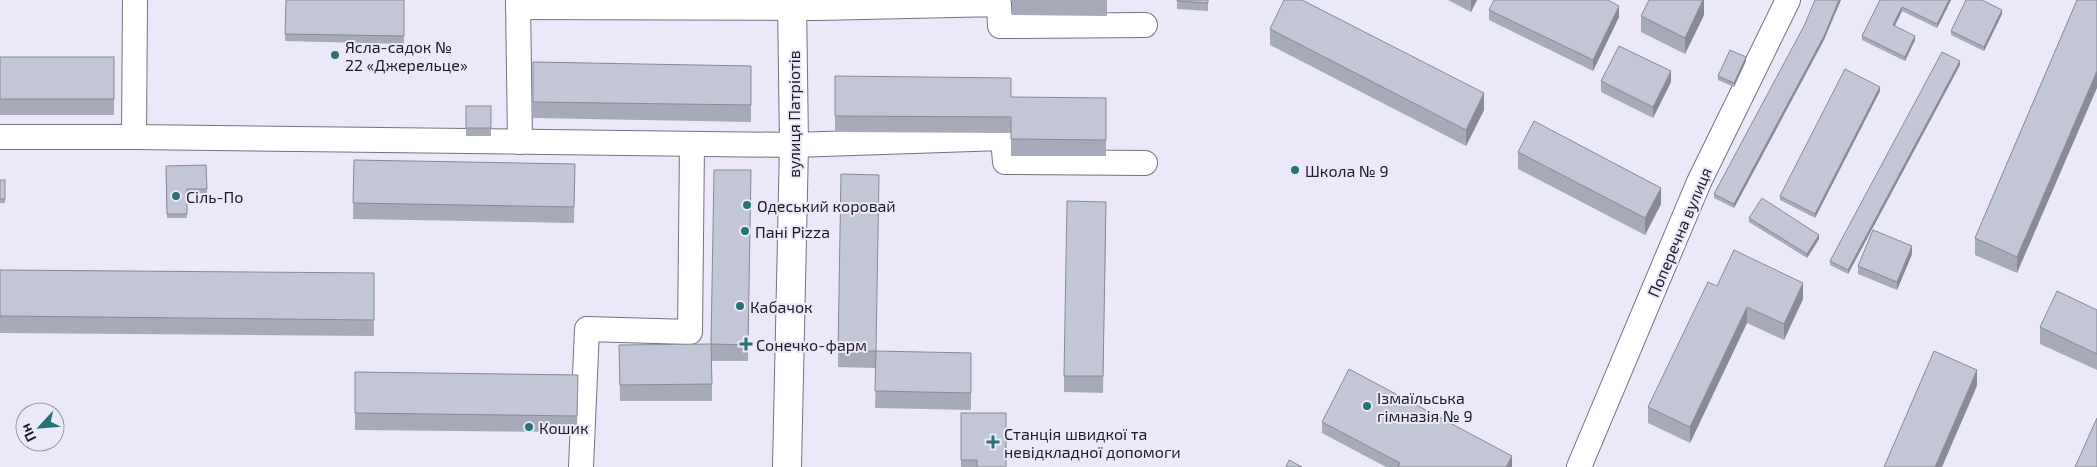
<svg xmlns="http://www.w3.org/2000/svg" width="2097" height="467" font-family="'Exo 2',sans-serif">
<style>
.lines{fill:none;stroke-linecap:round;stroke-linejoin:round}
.street-casing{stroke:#757281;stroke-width:26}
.secondary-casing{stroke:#757281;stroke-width:30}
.street{stroke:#fff;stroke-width:24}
.secondary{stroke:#fff;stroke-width:28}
.wall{fill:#a7aab8}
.shaded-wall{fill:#888b96}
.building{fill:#c2c6d6;stroke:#888b96}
.poi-dot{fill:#277276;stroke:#ebe8fa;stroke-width:2}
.labels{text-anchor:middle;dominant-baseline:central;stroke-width:4;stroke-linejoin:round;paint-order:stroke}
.poi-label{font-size:16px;fill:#1f1e24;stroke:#ebe8fa;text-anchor:start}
.street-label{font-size:16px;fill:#1f1e24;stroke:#ebe8fa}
</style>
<rect width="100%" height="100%" fill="#ebe8fa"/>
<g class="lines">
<g class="street-casing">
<g id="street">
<polyline points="518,0 520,142"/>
<polyline points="518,7 818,8 999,4 1000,26 1145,25"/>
<polyline points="0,137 134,137 794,145 1003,138 1005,162 1145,163"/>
<polyline points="134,137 135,0"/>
<polyline points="581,467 587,329 690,332 692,144"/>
<polyline points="1579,467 1699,182 1788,0"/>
</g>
</g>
<g class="secondary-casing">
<polyline id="secondary" points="787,467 794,145 792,0"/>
</g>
<use href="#street" class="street"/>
<use href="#secondary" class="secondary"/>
</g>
<g class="wall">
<polygon points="286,0 404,0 404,44 285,41"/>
<polygon points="1012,0 1107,0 1107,16 1012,15"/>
<polygon points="1177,0 1208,0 1208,11 1177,9"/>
<polygon points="1448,0 1477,0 1471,12"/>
<polygon points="1704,0 1704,15 1685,54 1641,32 1641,16"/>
<polygon points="1880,0 1951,0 1937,28 1902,11 1895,26 1915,40 1905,61 1862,40 1862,36"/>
<polygon points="2077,0 2017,273 1975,255 1975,238"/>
<polygon points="1489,10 1619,17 1593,71 1489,20"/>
<polygon points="2002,14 1984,51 1951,35 1951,31"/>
<polygon points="1270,29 1484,110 1466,146 1270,45"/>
<polygon points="1824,40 1734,208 1714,198 1714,194"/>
<rect x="0" y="57" width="114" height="58"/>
<polygon points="1746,61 1734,87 1718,80 1718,76"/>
<polygon points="533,62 751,66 751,122 533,118"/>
<polygon points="1960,65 1848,274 1830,265 1830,261"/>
<polygon points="835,76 1011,97 1106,98 1106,156 1011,156 1011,133 835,132"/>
<polygon points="1601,81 1671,82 1653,118 1601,92"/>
<polygon points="1880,91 1815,218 1780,200 1780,196"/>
<polygon points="491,106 491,136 466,136 466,128"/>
<polygon points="1518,152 1661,204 1645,235 1518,169"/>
<polygon points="354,160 575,164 574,223 353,219"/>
<polygon points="206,165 207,193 187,194 187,218 167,218 166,166"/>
<polygon points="751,170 748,361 712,361 712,401 620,401 619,345 711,344"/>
<polygon points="841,174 876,351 971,353 971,410 875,408 876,368 838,367"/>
<rect x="0" y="180" width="5" height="23"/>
<polygon points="1106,218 1103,393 1064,392 1064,376"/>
<polygon points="1749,218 1819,239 1807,258 1749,222"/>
<polygon points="1912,254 1897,290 1858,274 1858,266"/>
<polygon points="0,270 374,273 374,336 0,333"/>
<polygon points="1717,286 1803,299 1784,340 1747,323 1690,443 1648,423 1648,407"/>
<polygon points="2097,310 2097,370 2040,344 2040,327"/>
<polygon points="355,372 578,375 577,432 355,430"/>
<polygon points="961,413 1006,467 961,467"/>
<polygon points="1322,422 1512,467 1386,467 1322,433"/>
</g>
<g class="shaded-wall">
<polygon points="1472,0 1477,0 1471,12 1471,1"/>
<polygon points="1703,0 1704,0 1704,15 1685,54 1685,38"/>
<polygon points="1839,0 1841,0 1824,40 1734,208 1734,204"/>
<polygon points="1949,0 1951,0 1937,28 1937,24"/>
<polygon points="1619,6 1619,17 1593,71 1593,60"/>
<polygon points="1902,7 1902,11 1893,29 1893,25"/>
<polygon points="2002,10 2002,14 1984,51 1984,47"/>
<polygon points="1915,36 1915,40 1905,61 1905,57"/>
<polygon points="1746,57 1746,61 1734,87 1734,83"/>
<polygon points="1960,61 1960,65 1848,274 1848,270"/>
<polygon points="1671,71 1671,82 1653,118 1653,107"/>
<polygon points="2097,71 2097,88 2017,273 2017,257"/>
<polygon points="1880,87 1880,91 1815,218 1815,214"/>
<polygon points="1484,93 1484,110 1466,146 1466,130"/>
<polygon points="1661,188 1661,204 1645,235 1645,218"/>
<polygon points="1819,235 1819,239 1807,258 1807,254"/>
<polygon points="1912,246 1912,254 1897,290 1897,282"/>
<polygon points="1803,283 1803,299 1784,340 1784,324"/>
<polygon points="1747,307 1747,323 1690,443 1690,427"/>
<polygon points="1977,370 1977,386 1942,467 1935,467"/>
<polygon points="1512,456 1512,467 1506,467"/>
</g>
<g class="building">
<polygon points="286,0 404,0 404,36 285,34"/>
<polygon points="1177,0 1208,0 1208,3 1177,1"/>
<polygon points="1284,0 1302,0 1484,93 1466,130 1270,29"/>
<polygon points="1494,0 1608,0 1619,6 1593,60 1489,10"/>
<polygon points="1649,0 1703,0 1685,38 1641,16"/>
<polygon points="1815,0 1839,0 1824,36 1734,204 1714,194 1804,26"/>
<polygon points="1880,0 1949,0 1937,24 1902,7 1893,25 1915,36 1905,57 1862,36"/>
<polygon points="1966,0 1982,0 2002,10 1984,47 1951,31"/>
<polygon points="2077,0 2097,0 2097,71 2017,257 1975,238"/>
<polygon points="1619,46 1671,71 1653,107 1601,81"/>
<polygon points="1730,50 1746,57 1734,83 1718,76"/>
<polygon points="1942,52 1960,61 1848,270 1830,261"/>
<rect x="0" y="57" width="114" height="42"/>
<polygon points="533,62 751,66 751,105 533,102"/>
<polygon points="1845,69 1880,87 1815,214 1780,196"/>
<polygon points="835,76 1011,78 1011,97 1106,98 1106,140 1011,139 1011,117 835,116"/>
<rect x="466" y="106" width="25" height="22"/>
<polygon points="1534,121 1661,188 1645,218 1518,152"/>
<polygon points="354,160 575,164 574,207 353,203"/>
<polygon points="206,165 207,189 187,189 187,214 167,214 166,166"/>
<polygon points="714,170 751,170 748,345 711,344"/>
<polygon points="841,174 879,175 876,351 838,351"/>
<rect x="0" y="180" width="5" height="19"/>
<polygon points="1762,198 1819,235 1807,254 1749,218"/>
<polygon points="1067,201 1106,202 1103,376 1064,376"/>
<polygon points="1873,230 1912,246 1897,282 1858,266"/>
<polygon points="1734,250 1803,283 1784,324 1747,307 1690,427 1648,407 1708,282 1717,286"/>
<polygon points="0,270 374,273 374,320 0,316"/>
<polygon points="2057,291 2097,310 2097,354 2040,327"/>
<polygon points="711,344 712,384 620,385 619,345"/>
<polygon points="876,351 971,353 971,393 875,391"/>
<polygon points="1934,351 1977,370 1935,467 1884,467"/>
<polygon points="1349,369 1512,456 1506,467 1398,467 1400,463 1322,422"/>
<polygon points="355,372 578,375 577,416 355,413"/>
<polygon points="961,413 1006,413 1006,467 977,467 977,460 961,460"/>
<polygon points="2097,418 2097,467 2075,467"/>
<polygon points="1289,460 1302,467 1286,467"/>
</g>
<g class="poi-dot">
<circle cx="335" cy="55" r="5"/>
<circle cx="1295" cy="170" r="5"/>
<circle cx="176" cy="196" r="5"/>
<circle cx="747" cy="205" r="5"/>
<circle cx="745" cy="231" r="5"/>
<circle cx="740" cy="306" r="5"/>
<path d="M743.5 336.5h5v5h5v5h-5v5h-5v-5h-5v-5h5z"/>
<circle cx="1367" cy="406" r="5"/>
<circle cx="529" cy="427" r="5"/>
<path d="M990.5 434.5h5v5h5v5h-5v5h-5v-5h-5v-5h5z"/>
</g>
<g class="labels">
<g class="poi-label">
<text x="345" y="46">Ясла-садок №<tspan x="345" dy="18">22 «Джерельце»</tspan></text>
<text x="1305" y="170">Школа № 9</text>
<text x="186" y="196">Сіль-По</text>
<text x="757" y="205">Одеський коровай</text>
<text x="755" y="231">Пані Pizza</text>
<text x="750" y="306">Кабачок</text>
<text x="756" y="344">Сонечко-фарм</text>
<text x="1377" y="397">Ізмаїльська<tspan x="1377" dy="18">гімназія № 9</tspan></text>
<text x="539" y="427">Кошик</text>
<text x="1004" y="433">Станція швидкої та<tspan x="1004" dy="18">невідкладної допомоги</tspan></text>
</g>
<g class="street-label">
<text transform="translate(793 114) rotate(-90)">вулиця Патріотів</text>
<text transform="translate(1679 232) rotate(-67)">Поперечна вулиця</text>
</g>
</g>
<g transform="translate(40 427) rotate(244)"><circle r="24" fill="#ebe8fa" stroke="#9997a4"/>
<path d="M0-4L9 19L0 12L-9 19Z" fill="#277276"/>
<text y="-8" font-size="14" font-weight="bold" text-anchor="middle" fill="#1f1e24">Пн</text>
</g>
</svg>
